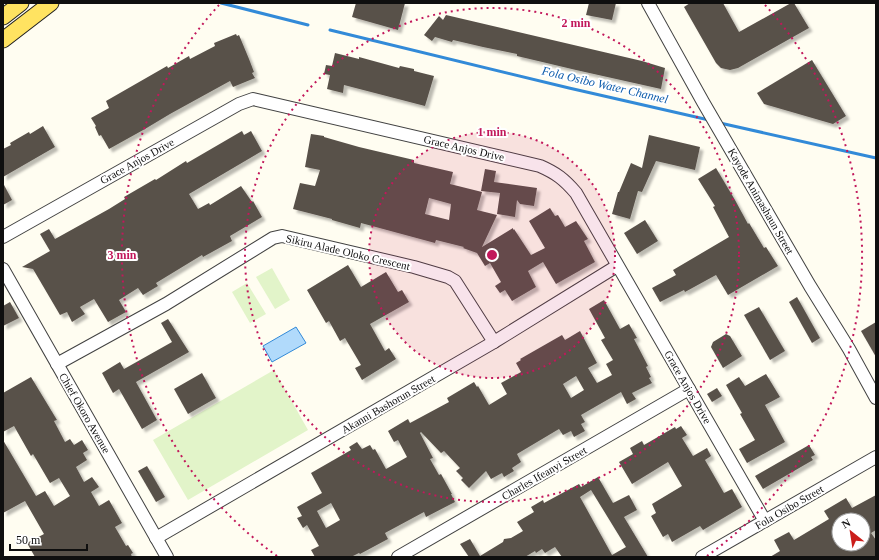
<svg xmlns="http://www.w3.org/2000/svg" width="879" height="560" font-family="Georgia,serif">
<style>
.pitch{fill:#e2f4c9}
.water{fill:#b1dafb;stroke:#328ad8}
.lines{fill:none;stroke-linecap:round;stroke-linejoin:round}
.stream{stroke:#328ad8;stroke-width:3}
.building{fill:#59514a;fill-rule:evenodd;filter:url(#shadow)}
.minor-casing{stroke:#424242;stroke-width:14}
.major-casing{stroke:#202020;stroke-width:17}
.minor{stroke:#fff;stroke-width:12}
.major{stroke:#ffe361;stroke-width:15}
.ring{fill:none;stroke:#c2185b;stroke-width:2;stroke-dasharray:2 4}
.labels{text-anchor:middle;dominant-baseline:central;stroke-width:4;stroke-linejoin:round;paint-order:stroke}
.street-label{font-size:11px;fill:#0f0f0f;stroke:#fff}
.water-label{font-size:12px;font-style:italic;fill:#0d5cac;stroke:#fff}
.centre{fill:#c2185b;stroke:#fff;stroke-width:2}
.ring-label{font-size:12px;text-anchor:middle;font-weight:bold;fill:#c2185b;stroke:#fff;stroke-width:4;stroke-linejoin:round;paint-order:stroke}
</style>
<defs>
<filter id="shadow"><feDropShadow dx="3.5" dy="3.5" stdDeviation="1" flood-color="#0004"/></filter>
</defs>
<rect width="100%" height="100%" fill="#fffdf1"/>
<g class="pitch">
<polygon points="272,268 290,300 275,309 256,277"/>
<polygon points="247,283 266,314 250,323 232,292"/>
<polygon points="274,370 308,430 188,500 153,440"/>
</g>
<polygon class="water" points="296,327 306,343 272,362 263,346"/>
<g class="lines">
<g class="stream">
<polyline points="221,3 308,25"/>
<polyline points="330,30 569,88 709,120"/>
<polyline points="720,123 876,158"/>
</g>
</g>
<g class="building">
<polygon points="356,3 405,3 398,30 352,17"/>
<polygon points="589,3 616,3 612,20 586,15"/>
<polygon points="690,3 723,3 739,32 791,3 794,3 809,28 738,68 730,70 721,68 716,63 684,7"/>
<polygon points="446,15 642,61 665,68 661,89 576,70 517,56 517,54 483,47 453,40 452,42 435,37 432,41 424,35 439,16 443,20"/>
<polygon points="236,34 237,36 239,35 249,59 254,72 252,73 255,78 233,87 230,81 170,114 145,129 109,149 101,135 99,136 95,127 96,126 91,118 109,108 106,101 167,66 168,68 189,56 190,59 215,46 214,43"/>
<polygon points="335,53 359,59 359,57 399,68 400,66 414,69 414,71 434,76 425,106 344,85 343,93 327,89 330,75 324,74 326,65 332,66"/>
<polygon points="812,60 846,116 833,124 764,104 757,93"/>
<polygon points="43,126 55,147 3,177 3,149 11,145 10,143 29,132 30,134"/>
<polygon points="242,131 244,135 251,131 262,151 189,194 198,209 209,203 210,205 241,186 252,202 253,201 262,217 230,236 232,241 203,257 202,255 156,283 158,286 143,295 138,288 119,300 126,312 108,322 94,299 80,307 85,314 72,322 67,312 60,315 33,269 22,267 50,251 40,234 49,229 55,239 109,209 125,199 124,197 155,179 156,180 186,161 187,163"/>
<path d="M311,134L324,136V137L359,147L414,160V163L453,172L450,184L482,192L477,210L497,215L482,247L513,228V230L514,229L531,255L545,248L529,221L550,208L555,216L558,215L565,227L576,221L588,239L584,241L595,262L556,284L543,262L528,271L536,287L512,301L505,290L500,293L495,286L501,282L490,263L485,266L477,253L463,248L464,247L436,240L435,243L361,223L360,228L332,220V219L293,209L300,183L315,186L320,170L305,167ZM429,198L451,204L449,220L425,214Z"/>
<polygon points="649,135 700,147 695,170 656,161 642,192 638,191 630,219 612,214 618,192 619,192 631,163 642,168"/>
<polygon points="716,168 735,200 748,224 749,223 764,248 766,247 778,266 728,295 716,275 685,292 684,290 660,302 652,288 676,275 673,270 729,237 713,207 715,206 698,179"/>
<polygon points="485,169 496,171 494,182 537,188 534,206 520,204 517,200 515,217 497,214 500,193 481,191"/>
<polygon points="3,183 12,200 3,205"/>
<polygon points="645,220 658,241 637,254 624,233"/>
<polygon points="348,265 361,287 386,272 398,292 402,290 409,302 370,324 385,351 389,348 396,359 362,380 355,368 361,365 345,338 340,341 329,321 326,323 307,290"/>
<polygon points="797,297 820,338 812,343 789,302"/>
<path d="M604,300L620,329L629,324L637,338L634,339L648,366L646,367L651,377L649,378L652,383L632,393L636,399L627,404L621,392L581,415L585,422L581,424L585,431L574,437L571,431L563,435L559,429L517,454L521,462L512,468L514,471L504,477L502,473L491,479L486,471L469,488L461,480L463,478L456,471L460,468L444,451L441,453L421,432L420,433L433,458L430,459L439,475L441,474L452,494H451L455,502L426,517L424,512L385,533L388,539L360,554L359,553L351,557H315L311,550L319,546L307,525L303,528L297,518L302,516L297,507L322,493L311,473L351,450L349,447L357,442L362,449L370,445L373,450L375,449L386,469L407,457L398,440L394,442L388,431L408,419L410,423L449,402L447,398L474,382L477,387L478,386L489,405L507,394L501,383L521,372L516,363L521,360L520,359L562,335L565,340L580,331L597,363L588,368L597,383L612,375L606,364L613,360L601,340L605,338L589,309ZM576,376L584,390L571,398L563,384ZM331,503L340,520L326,528L317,511Z"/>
<polygon points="10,302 19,318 3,326 3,306"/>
<polygon points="759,307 785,351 770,360 744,315"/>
<polygon points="168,319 189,352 136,382 157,420 142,429 119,389 113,393 102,373 120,362 124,369 172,342 161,323"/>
<polygon points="876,322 876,357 861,331"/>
<polygon points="726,334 730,336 742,356 723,368 711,347 713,342"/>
<polygon points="202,373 216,398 188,414 174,389"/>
<polygon points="766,374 780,397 765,405 785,442 747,463 739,449 755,440 740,414 742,413 726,385 739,377 745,386"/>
<polygon points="31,377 57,420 54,421 65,442 70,439 74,445 82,440 88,450 83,453 87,460 76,467 84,482 92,477 99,487 91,492 99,506 109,500 122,523 115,527 126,546 128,545 133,553 131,554 132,557 35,557 27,543 44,534 25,501 3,513 3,440 36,496 45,491 54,506 70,496 59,478 50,483 33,454 31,456 14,426 3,432 3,393"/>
<polygon points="717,388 722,396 712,402 707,394"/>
<polygon points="681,426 687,435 682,438 693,456 707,448 711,456 705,460 724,493 732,489 742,507 703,530 700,526 672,542 668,534 663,537 651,516 656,513 652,504 682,486 668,462 632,484 619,462 633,454 630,448 642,441 644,445 675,427 676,429"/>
<polygon points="809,445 815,455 811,457 813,460 763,489 755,476"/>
<polygon points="147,466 165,497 156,502 138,471"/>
<path d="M598,477L613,503L629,495L637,510L624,517L648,557H562L555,547L545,553L542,549L536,553L535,551L525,557H469L460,544L470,539L480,556L503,542L504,539L511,538L523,531L517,522L534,512L531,507L543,500L544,503L579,484L581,487ZM591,490L626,547L612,555L580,497Z"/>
<path d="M876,495V530L871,533L876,540V557H770L780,551L774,540L789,532L794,540L829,519L824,511L846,498L852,508ZM839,520H863V544H839Z"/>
</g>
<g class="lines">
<g class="minor-casing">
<g id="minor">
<polyline points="648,3 703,102 810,286 849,349 876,398"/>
<path d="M3,237L239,104L253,99L540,166C556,173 564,179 576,193L765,521"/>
<polyline points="3,269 167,557"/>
<polyline points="57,364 166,304 273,238 282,236 414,267 448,277 455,281 494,342"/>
<polyline points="156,538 494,342 617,266"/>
<polyline points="398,557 689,389"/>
<polyline points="702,557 876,457"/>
</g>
</g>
<g class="major-casing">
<g id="major">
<polyline points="3,17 21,3"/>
<polyline points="3,40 51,3"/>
</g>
</g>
<use href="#minor" class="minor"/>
<use href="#major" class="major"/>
</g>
<circle cx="492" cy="255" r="123" fill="#c2185b" fill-opacity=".12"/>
<g class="ring">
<circle cx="492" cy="255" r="123"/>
<circle cx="492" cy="255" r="247"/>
<path d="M277 556A370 370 0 0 1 219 5M765 5A370 370 0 0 1 707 556"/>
</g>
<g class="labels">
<g class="street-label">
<text transform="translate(464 148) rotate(13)">Grace Anjos Drive</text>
<text transform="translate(137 161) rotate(-29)">Grace Anjos Drive</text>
<text transform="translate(761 201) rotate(60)">Kayode Animashaun Street</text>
<text transform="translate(348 252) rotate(13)">Sikiru Alade Oloko Crescent</text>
<text transform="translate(688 387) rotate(60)">Grace Anjos Drive</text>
<text transform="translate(388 404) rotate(-30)">Akanni Bashorun Street</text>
<text transform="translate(85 413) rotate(60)">Chief Okoro Avenue</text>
<text transform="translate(544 473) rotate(-30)">Charles Ifeanyi Street</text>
<text transform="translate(789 507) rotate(-30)">Fola Osibo Street</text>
</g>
<g class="water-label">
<text transform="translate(605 85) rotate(13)">Fola Osibo Water Channel</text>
</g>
</g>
<circle cx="492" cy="255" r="6" class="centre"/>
<g class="ring-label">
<text x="576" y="27">2 min</text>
<text x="492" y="136">1 min</text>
<text x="122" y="259">3 min</text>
</g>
<rect width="879" height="560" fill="none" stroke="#0f0f0f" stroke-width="8"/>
<g transform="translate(851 532) rotate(330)"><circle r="19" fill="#ffffff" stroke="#9f9f9f"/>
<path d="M0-3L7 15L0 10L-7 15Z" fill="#cb1e1b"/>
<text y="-6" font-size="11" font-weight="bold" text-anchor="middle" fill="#0f0f0f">N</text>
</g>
<path d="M10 544v6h77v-6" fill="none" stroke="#0f0f0f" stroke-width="2"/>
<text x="16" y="544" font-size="12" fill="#0f0f0f" stroke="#ffffff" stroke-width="3" paint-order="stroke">50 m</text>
</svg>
